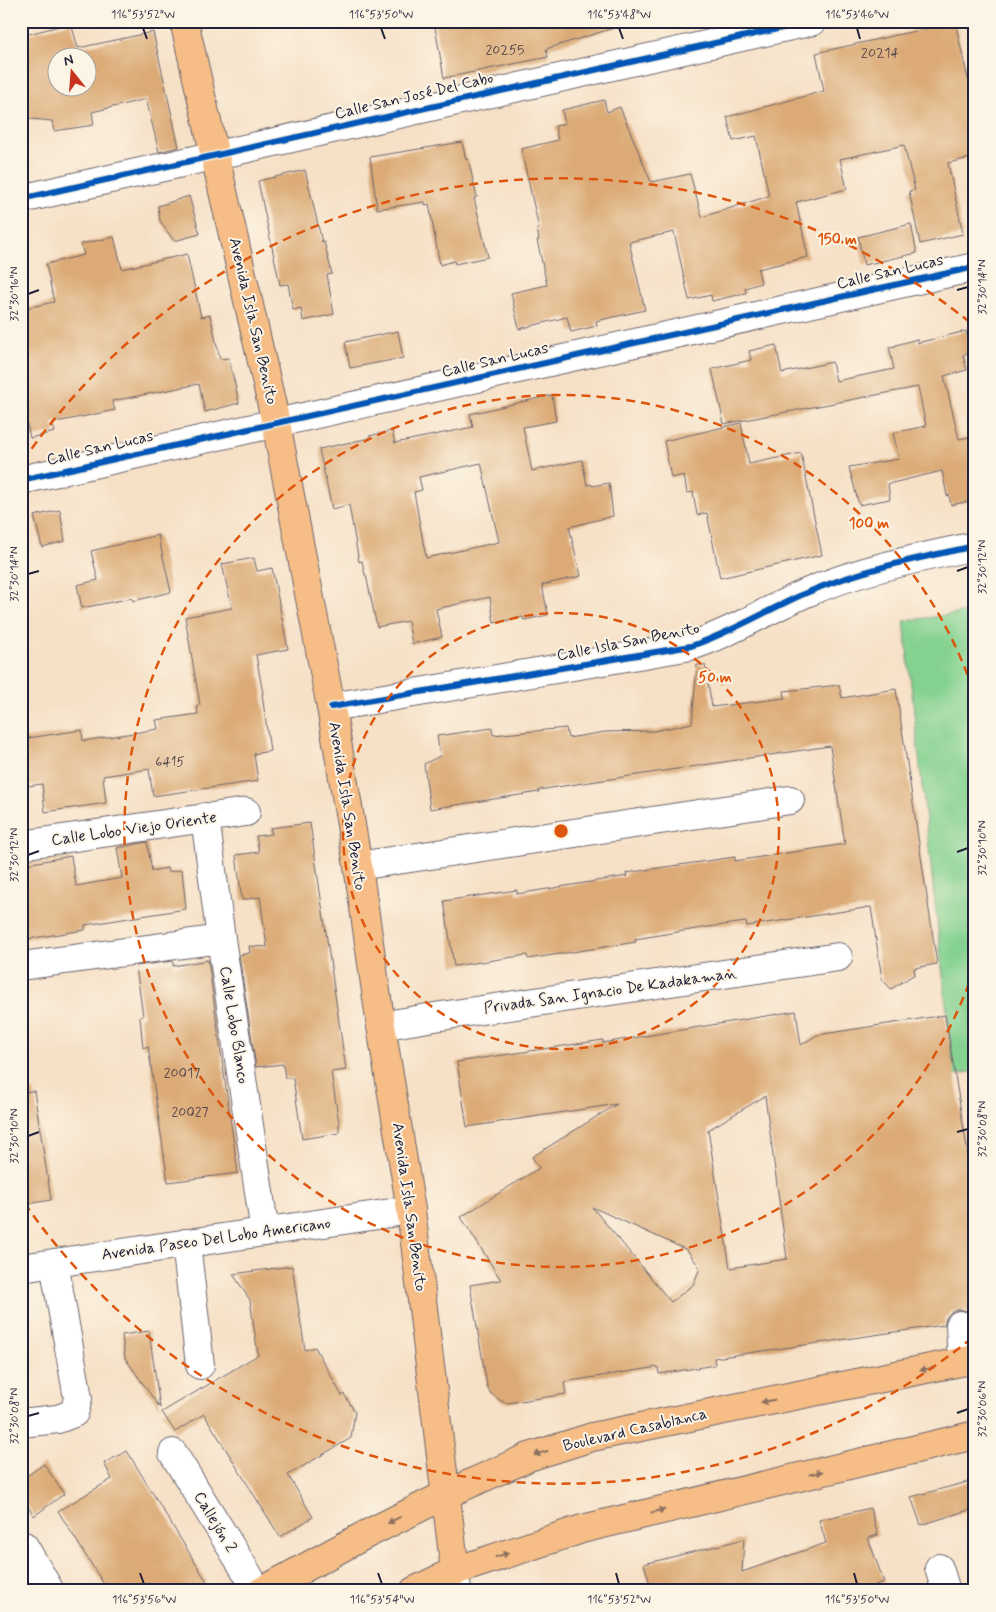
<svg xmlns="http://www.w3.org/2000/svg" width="996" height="1612" font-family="Mynerve,sans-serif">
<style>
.green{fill:#84d190;stroke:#537a66}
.building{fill:#dbaa76;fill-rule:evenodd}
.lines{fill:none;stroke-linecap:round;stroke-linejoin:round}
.minor-casing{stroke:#6c646c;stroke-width:30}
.major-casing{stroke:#6c646c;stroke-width:30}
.minor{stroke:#fff;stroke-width:28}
.major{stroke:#f6be86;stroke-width:28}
.cycleway-casing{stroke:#fcf5e5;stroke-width:9}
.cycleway{stroke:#0057b8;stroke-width:6}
.oneway{fill:#8c7060}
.ticks{fill:none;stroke:#22223b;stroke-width:2}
.ring{fill:none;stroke:#de560e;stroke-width:2.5;stroke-dasharray:9 6}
.labels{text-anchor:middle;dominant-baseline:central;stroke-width:4;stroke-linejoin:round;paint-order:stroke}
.number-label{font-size:14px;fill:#50444a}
.street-label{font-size:16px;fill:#22223b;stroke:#fcf5e5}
.centre{fill:#de560e;stroke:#fcf5e5;stroke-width:2.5}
.ring-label{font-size:15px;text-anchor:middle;font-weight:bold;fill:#de560e;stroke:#fcf5e5;stroke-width:4;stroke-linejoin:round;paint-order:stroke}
.neatline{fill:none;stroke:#22223b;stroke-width:2}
.ticks-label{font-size:12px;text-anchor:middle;fill:#22223b}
</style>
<rect width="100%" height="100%" fill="#fcf5e5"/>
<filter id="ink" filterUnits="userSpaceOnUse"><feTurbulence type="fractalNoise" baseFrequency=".02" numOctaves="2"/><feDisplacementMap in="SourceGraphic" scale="10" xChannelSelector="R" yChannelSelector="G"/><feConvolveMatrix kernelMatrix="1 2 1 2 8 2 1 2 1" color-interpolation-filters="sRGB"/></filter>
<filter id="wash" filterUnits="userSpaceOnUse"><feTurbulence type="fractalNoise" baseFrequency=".0096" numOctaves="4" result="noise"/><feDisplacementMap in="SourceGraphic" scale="20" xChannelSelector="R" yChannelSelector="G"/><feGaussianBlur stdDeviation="1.12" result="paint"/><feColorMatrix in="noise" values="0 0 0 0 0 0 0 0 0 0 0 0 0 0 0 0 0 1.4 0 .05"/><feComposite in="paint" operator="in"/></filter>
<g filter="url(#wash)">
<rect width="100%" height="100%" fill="#f6e0c6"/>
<polygon class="green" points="975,611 975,1071 954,1075 904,621"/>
<g id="blocks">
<g class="building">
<polygon points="434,21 616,21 617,27 546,49 548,57 444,78"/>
<polygon points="955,22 968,79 975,77 975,146 968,147 970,158 948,163 963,234 920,244 909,191 915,190 904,145 840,159 847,189 796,202 808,257 758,269 761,283 745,288 746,293 712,301 711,295 689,300 674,232 629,242 645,310 596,321 597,326 571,332 567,317 519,329 511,293 547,285 537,240 539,240 537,229 539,228 521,149 558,140 555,126 565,124 562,110 604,100 607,112 620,107 651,182 690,174 702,217 769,196 756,136 733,141 727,117 824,91 816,53"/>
<path d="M71,23L78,48L153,32L179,147L159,152L146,99L92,112L94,125L54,131L52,121L21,118V36ZM58,58H88V88H58Z"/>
<polygon points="462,142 466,160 468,159 477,197 474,198 488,257 455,264 454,261 440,265 429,204 425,205 425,202 377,209 370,157"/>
<polygon points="305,170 322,242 324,241 332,274 327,275 334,314 303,321 301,308 293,310 288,284 280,285 258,181"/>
<polygon points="189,196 200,234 174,241 160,221 158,206"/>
<polygon points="911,224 917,253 864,265 858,237"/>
<polygon points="114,237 122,269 187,254 201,317 210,315 220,359 229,358 239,403 205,412 199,384 112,401 115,410 52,423 55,432 30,438 21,395 21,309 54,302 46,264 84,255 81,244"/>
<polygon points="398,331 403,358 350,368 345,342"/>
<polygon points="966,331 971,352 963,355 967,370 944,376 959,439 975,436 975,500 951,505 949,495 947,496 942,471 888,484 890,499 859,505 849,467 899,459 893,433 926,426 918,387 724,424 712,369 751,360 749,351 776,345 782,373 832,362 836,381 894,369 889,347 896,346 896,345 917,339 917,343"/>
<path d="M552,395L556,421L523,427L532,471L582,460L587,485L591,484L592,486L609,483L613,516L569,527L581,576L542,585L548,615L524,620L523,617L494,623L490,597L436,609L442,637L412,644L408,621L377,627L366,575H365L362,561L359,562L349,505L332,509L319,449L370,438L369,436L392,431L395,443L473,427L470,414ZM481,463L499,542L426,558L414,492L422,490L419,477Z"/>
<polygon points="741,423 749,464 801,453 822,555 720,578 707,513 697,515 693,492 687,493 684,475 671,478 664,441"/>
<polygon points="60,510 65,541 42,547 34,516"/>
<polygon points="158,535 171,592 133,601 132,598 82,608 77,585 98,580 91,551"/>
<polygon points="254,558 257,571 272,568 288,649 256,655 263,694 262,694 270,751 254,754 258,781 153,796 149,769 103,776 106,803 45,812 42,784 21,787 21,760 23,760 21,739 82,730 83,741 158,729 156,720 198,714 197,706 200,705 185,617 232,608 222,564"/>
<polygon points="697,665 705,665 712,707 785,698 784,691 839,685 842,698 896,689 937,964 914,968 915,974 891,989 882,979 871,907 747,926 746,922 708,927 635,939 636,942 528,959 527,955 454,966 444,901 517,890 517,894 627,876 626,873 665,867 735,857 735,861 845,844 830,746 557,787 539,790 539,792 430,809 424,764 440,756 437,736 492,728 493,735 566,728 568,738 605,732 654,731 692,723"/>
<polygon points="310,823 346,1070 331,1072 339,1123 339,1133 302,1139 293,1078 285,1078 283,1064 256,1067 239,955 250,953 249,946 267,947 260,897 242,900 236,855 259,852 256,836 272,834 270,828"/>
<polygon points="147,842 152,871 167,868 168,872 182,870 186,909 85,925 85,930 21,940 21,865 71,856 76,886 122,878 117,848"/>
<polygon points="208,960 238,1173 168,1182 148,1046 143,1048 140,1017 143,1016 136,966 173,961 173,966"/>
<path d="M796,1011L801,1045L817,1035L945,1015L975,1196V1321L973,1316L967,1311L959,1309L951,1312L946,1318L944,1325L714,1358L715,1365L659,1374L658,1367L564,1382L566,1394L508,1403L501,1401L490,1393L487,1386L470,1285L501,1280L461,1217L539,1168L532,1157L617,1104L467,1127L457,1062L603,1040V1043ZM765,1096L787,1259L730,1268L708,1130ZM592,1207L687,1250L700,1268L693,1285L671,1302Z"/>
<polygon points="34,1091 51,1200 21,1205 21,1092"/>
<polygon points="292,1266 305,1350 315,1347 342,1396 344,1394 355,1412 351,1438 288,1475 313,1517 280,1537 204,1414 175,1432 162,1412 258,1355 250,1300 233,1274"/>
<polygon points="149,1331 160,1408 125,1358 122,1335"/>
<polygon points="127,1451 207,1582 193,1591 108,1591 58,1511 112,1479 104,1463"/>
<polygon points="44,1464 64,1494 34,1516 21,1496 21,1480"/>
<polygon points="975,1480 975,1508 921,1525 911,1497"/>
<polygon points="870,1508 878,1535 868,1538 884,1582 876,1585 878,1591 652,1591 644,1564 744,1539 742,1572 826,1543 819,1520"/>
</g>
</g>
</g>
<g filter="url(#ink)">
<use href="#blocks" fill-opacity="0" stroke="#6c646c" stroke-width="1"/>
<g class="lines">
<g class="minor-casing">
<g id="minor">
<polyline points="21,199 813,21"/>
<polyline points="21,480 975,267"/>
<path d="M331,707L691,646C731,633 767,610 806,593C859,570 918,558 975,546"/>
<polyline points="205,817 221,939 265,1232"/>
<polyline points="21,845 246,812"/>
<polyline points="358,866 790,800"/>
<polyline points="21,966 221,939"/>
<polyline points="381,1026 428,1018 838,957"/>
<polyline points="186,1243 200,1365"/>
<polyline points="21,1268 411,1210"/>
<polyline points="960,1325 962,1361"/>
<polyline points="21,1423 58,1419 74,1413 78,1398 54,1263"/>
<polyline points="173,1453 258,1591"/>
<polyline points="24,1546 50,1591"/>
<polyline points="939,1568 946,1591"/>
<polyline points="455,1571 457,1591"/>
</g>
</g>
<g class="major-casing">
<g id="major">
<polyline points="184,21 276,423 331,707 358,866 381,1026 411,1210 455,1571"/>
<polyline points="262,1591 365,1535 447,1494 529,1457 592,1437 975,1359"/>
<polyline points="414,1591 455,1571 582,1529 975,1435"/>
</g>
</g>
<use href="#minor" class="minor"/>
<use href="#major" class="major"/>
<g class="cycleway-casing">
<g id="cycleway">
<polyline points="21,199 813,21"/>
<polyline points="21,480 975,267"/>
<path d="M331,707L691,646C731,633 767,610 806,593C859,570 918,558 975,546"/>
</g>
</g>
<use href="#cycleway" class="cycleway"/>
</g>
<defs><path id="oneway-solid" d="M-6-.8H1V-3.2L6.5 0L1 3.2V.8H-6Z" transform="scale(1.25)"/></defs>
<g class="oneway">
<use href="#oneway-solid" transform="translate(927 1369) rotate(169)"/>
<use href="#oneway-solid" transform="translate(768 1401) rotate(169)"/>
<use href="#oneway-solid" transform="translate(541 1453) rotate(163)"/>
<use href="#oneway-solid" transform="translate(816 1473) rotate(-13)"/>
<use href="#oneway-solid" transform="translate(658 1511) rotate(-13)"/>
<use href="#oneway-solid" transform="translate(394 1520) rotate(153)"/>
<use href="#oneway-solid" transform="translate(502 1555) rotate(-18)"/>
</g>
</g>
<path class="ticks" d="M143,28L147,39M381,28L385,39M619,28L623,39M857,28L860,39M957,290L968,287M28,294L39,290M957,571L968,567M28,574L39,571M957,852L968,848M28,855L39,851M957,1132L968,1129M28,1136L39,1132M957,1413L968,1409M28,1416L39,1413M140,1573L144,1584M378,1573L382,1584M616,1573L619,1584M854,1573L857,1584"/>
<g class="ring">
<circle cx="561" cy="831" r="218"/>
<path d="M974 969A436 436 0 1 1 974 693"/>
<path d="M972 1338A653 653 0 0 1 23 1201M23 461A653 653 0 0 1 972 324"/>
</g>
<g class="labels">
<g class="number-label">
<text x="505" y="50">20255</text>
<text x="880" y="53">20214</text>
<text x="170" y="762">6415</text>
<text x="182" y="1073">20017</text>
<text x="190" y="1112">20027</text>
</g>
<g class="street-label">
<text transform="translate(414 96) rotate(-13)">Calle San José Del Cabo</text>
<text transform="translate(890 272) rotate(-13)">Calle San Lucas</text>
<text transform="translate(253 321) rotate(77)">Avenida Isla San Benito</text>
<text transform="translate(495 360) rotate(-13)">Calle San Lucas</text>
<text transform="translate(100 448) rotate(-13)">Calle San Lucas</text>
<text transform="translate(628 642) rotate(-11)">Calle Isla San Benito</text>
<text transform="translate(347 806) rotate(81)">Avenida Isla San Benito</text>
<text transform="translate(134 829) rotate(-8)">Calle Lobo Viejo Oriente</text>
<text transform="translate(610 991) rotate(-8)">Privada San Ignacio De Kadakaman</text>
<text transform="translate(234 1025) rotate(81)">Calle Lobo Blanco</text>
<text transform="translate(409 1207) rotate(82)">Avenida Isla San Benito</text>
<text transform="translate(216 1239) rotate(-8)">Avenida Paseo Del Lobo Americano</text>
<text transform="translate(635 1430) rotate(-13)">Boulevard Casablanca</text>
<text transform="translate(215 1522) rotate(59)">Callejón 2</text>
</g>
</g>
<circle cx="561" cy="831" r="8" class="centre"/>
<g class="ring-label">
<text x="837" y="244">150 m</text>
<text x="869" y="528">100 m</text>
<text x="715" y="682">50 m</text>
</g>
<rect width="996" height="1612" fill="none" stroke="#fcf5e5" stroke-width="55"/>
<g transform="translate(72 72) rotate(343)"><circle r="24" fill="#fcf5e5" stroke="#a5a1a1"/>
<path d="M0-4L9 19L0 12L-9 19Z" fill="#c8321e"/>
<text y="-8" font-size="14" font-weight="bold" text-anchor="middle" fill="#22223b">N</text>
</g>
<rect x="28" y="28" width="940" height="1556" class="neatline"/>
<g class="ticks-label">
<text x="143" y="18">116°53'52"W</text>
<text x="381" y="18">116°53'50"W</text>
<text x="619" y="18">116°53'48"W</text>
<text x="857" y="18">116°53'46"W</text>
<text transform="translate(982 287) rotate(-90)" y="4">32°30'14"N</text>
<text transform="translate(14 294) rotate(-90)" y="4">32°30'16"N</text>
<text transform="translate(982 567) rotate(-90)" y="4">32°30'12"N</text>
<text transform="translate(14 574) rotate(-90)" y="4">32°30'14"N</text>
<text transform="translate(982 848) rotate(-90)" y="4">32°30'10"N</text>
<text transform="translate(14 855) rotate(-90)" y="4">32°30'12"N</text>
<text transform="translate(982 1129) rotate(-90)" y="4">32°30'08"N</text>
<text transform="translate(14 1136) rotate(-90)" y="4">32°30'10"N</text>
<text transform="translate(982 1409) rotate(-90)" y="4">32°30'06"N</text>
<text transform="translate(14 1416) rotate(-90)" y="4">32°30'08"N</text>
<text x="144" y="1603">116°53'56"W</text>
<text x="382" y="1603">116°53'54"W</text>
<text x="619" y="1603">116°53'52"W</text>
<text x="857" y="1603">116°53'50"W</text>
</g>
</svg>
